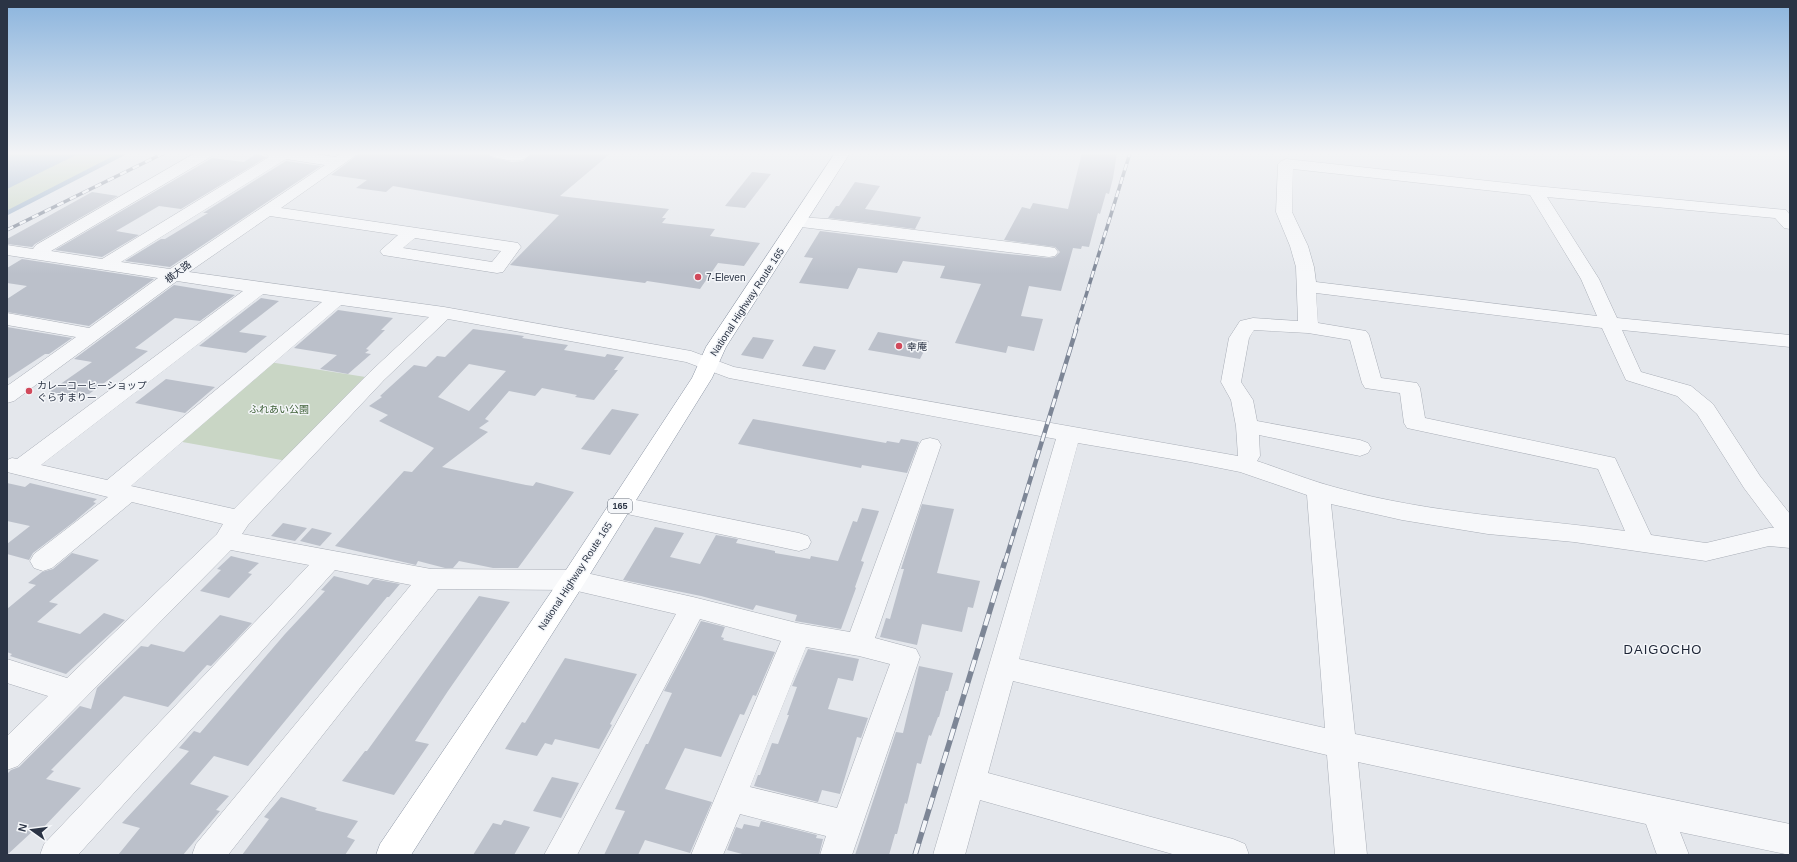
<svg xmlns="http://www.w3.org/2000/svg" width="1797" height="862" font-family="Helvetica,'Noto Sans JP',sans-serif">
<style>
.green{fill:#c9d6c5}
.water{fill:#9fb4cc}
.lines{fill:none;stroke-linecap:round;stroke-linejoin:round}
.stream{stroke:#9fb4cc;stroke-width:4.5}
.building{fill:#bbc0ca;fill-rule:evenodd}
.minor-casing{stroke:#a9aeb7;stroke-width:1}
.highway-casing{stroke:#8b94a3;stroke-width:1}
.minor{fill:#f7f8fa;fill-rule:evenodd}
.highway{fill:#fff;fill-rule:evenodd}
.rail-far2-casing{stroke:#7d8696;stroke-width:3.5}
.rail-far1-casing{stroke:#7d8696;stroke-width:4.5}
.rail-casing{stroke:#7d8696;stroke-width:5.5}
.rail-far2{stroke:#f4f6f9;stroke-width:2.5;stroke-dasharray:7;stroke-linecap:butt}
.rail-far1{stroke:#f4f6f9;stroke-width:3;stroke-dasharray:9;stroke-linecap:butt}
.rail{stroke:#f4f6f9;stroke-width:4;stroke-dasharray:12;stroke-linecap:butt}
.poi-dot{fill:#d1495b;stroke:#f4f6f9;stroke-width:1.5}
.labels{text-anchor:middle;dominant-baseline:central;stroke-width:3;stroke-linejoin:round;paint-order:stroke}
.shield{fill:#f4f6f9;stroke:#676e7b;stroke-width:1}
.shield-label{font-size:9px;font-weight:bold;fill:#2b3445}
.street-label{font-size:10px;fill:#2b3445;stroke:#f4f6f9}
.poi-label{font-size:10px;fill:#2b3445;stroke:#f4f6f9;text-anchor:start}
.park-label{font-size:10px;fill:#3f6138;stroke:#f4f6f9}
.near-neighbourhood-label{font-size:13px;letter-spacing:1px;fill:#1d2536;stroke:#f4f6f9}
</style>
<rect width="100%" height="100%" fill="#e4e7ec"/>
<g class="green">
<polygon points="7,153 120,153 7,212"/>
<polygon points="269,362 372,378 287,461 177,441"/>
</g>
<polygon class="water" points="7,153 80,153 7,189"/>
<g class="lines">
<polyline class="stream" points="7,213 124,153"/>
</g>
<g class="building">
<polygon points="360,153 487,153 490,157 512,162 523,161 532,153 611,153 560,196 669,209 662,218 666,218 662,223 715,229 710,236 760,243 744,266 718,263 700,289 647,281 645,283 510,265 559,215 393,186 386,192 356,188 367,180 331,175"/>
<polygon points="1082,153 1117,153 1113,178 1109,194 1106,193 1100,214 1098,213 1089,247 1082,246 1081,249 1073,248 1061,291 1029,286 1021,316 1043,319 1034,351 1008,346 1006,353 955,343 981,284 940,278 945,266 903,261 897,273 858,268 848,289 799,283 813,258 804,257 820,231 998,253 1049,258 1055,257 1060,252 1055,247 1004,240 1022,207 1030,209 1033,203 1068,209"/>
<polygon points="256,154 267,157 181,209 159,206 116,231 139,235 102,257 55,250 212,158 244,162"/>
<polygon points="286,161 321,166 170,267 125,261 161,239 165,239 208,213 203,213"/>
<polygon points="752,172 771,174 745,208 725,206"/>
<polygon points="855,182 880,186 865,209 921,217 915,229 828,218 836,206 839,206"/>
<polygon points="92,192 118,196 35,244 32,247 7,244 7,239"/>
<polygon points="22,259 154,279 89,326 7,312 7,299 27,286 7,283 7,268"/>
<polygon points="174,285 235,295 200,321 175,318 135,348 148,351 89,394 84,394 78,398 49,392 92,362 74,359"/>
<polygon points="261,298 279,301 239,332 267,336 246,353 199,346"/>
<polygon points="338,310 393,318 381,330 385,330 366,349 369,350 365,353 371,354 348,374 320,369 337,355 294,348"/>
<polygon points="7,327 72,338 49,354 45,354 7,379"/>
<path d="M473,329L524,336L522,338L568,345L564,350L605,357L607,354L624,357L614,370H618L594,400L575,397L577,395L542,388L535,396L509,391L485,419L489,421L479,428L488,432L442,467L526,485L533,486L536,482L574,492L518,568H493L459,561L453,568H445L418,561L416,565L335,546L404,471L412,472L434,448L379,421L388,415L369,406L382,397L380,396L414,365L426,367L437,356L445,357ZM469,364L506,371L469,411L438,397Z"/>
<polygon points="878,332 929,341 920,359 868,350"/>
<polygon points="753,337 774,340 763,359 741,355"/>
<polygon points="814,346 836,350 825,370 802,366"/>
<polygon points="166,379 190,383 215,387 185,413 135,403"/>
<polygon points="612,409 639,414 610,455 581,449"/>
<polygon points="753,419 886,443 887,441 899,443 901,439 919,442 907,473 862,465 861,468 738,444"/>
<polygon points="7,483 25,487 30,483 97,499 93,502 96,503 75,521 33,553 29,560 7,554 7,544 30,526 7,521"/>
<polygon points="922,504 954,509 937,573 980,581 973,608 968,607 962,632 922,624 917,645 880,637 886,618 890,619 904,569 901,569"/>
<polygon points="862,508 879,511 861,561 864,562 855,587 856,588 841,629 795,621 797,615 756,605 753,610 701,596 623,580 655,527 684,533 670,557 700,564 716,535 738,539 736,543 775,551 775,553 810,559 811,556 838,561 853,521 857,522"/>
<polygon points="283,523 307,528 295,541 271,536"/>
<polygon points="312,528 332,533 320,546 300,541"/>
<polygon points="72,553 99,560 49,602 58,604 37,622 80,634 104,613 125,620 66,674 10,656 12,654 7,652 7,609 36,585 28,583 42,572 53,569"/>
<polygon points="231,556 259,563 248,573 252,574 229,598 200,591 221,570 217,569"/>
<polygon points="334,576 368,585 373,579 400,584 389,597 387,597 248,766 214,756 190,784 229,796 216,810 220,811 183,855 118,855 140,828 122,823 189,751 179,748 194,731 200,733 285,634 325,591 321,590"/>
<polygon points="479,596 510,602 448,691 415,741 429,744 394,795 342,781 365,751 367,751"/>
<polygon points="220,615 252,623 211,666 207,665 168,707 124,696 51,770 54,771 46,779 81,788 40,831 34,830 7,855 7,774 11,770 19,767 80,706 91,709 97,688 141,646 148,647 151,644 184,652"/>
<polygon points="701,621 725,627 721,637 724,638 723,640 775,652 756,696 753,695 744,715 740,714 721,757 685,748 665,789 712,802 690,853 645,840 638,855 604,855 625,811 615,809 646,744 648,744 672,693 664,691"/>
<polygon points="808,649 859,659 853,681 838,678 828,709 868,718 861,738 857,737 840,794 822,790 818,802 754,786 758,775 760,775 772,743 778,744 789,715 787,715 797,687 792,686"/>
<polygon points="565,658 637,674 610,724 612,725 599,749 555,739 552,745 545,743 537,756 505,749 522,722 525,723"/>
<polygon points="919,666 953,673 948,691 946,691 939,717 938,717 931,736 929,735 921,764 917,763 907,804 905,803 897,834 895,834 889,855 855,855 896,732 903,733"/>
<polygon points="552,777 579,783 561,818 533,811"/>
<polygon points="281,797 317,808 315,810 358,821 347,837 355,840 345,855 242,855 269,819 264,817"/>
<polygon points="504,820 530,827 514,855 473,855 493,823 501,825"/>
<polygon points="761,821 817,835 816,838 823,839 819,855 746,855 727,850 736,827 742,829 744,824 759,827"/>
</g>
<g class="lines">
<g class="minor-casing">
<g id="minor">
<path d="M195,153H214L212,156L51,251L102,259L269,157L265,153H308L336,157L341,153H359L281,208L512,242L518,243L521,247L503,272L497,273L383,255L380,251L398,235L270,216L189,272L444,307L691,351L734,367L1238,456L1236,426L1231,400L1221,382L1229,338L1240,321L1253,318L1298,321L1296,267L1290,246L1276,212L1278,164L1281,161L1286,159L1535,186L1786,210L1790,215V229L1784,228L1775,218L1547,197L1599,279L1617,318L1790,335V347L1622,330L1641,372L1691,386L1713,404L1760,476L1790,514V548L1769,546L1706,561L1574,542L1488,534L1402,520L1331,504L1355,734L1790,824V855L1680,832L1689,855H1657L1646,824L1358,762L1367,855H1335L1327,755L1013,681L988,773L1233,839L1245,844L1249,855H1176L980,800L965,855H933L1056,439L729,378L686,362L448,319L384,380L248,525L242,534L431,569L573,570L693,597L797,623L850,632L919,445L922,440L930,438L938,440L941,445L875,638L916,649L920,657L852,855H820L826,836L740,814L723,855H691L781,641L700,619L577,855H544L676,614L573,590L438,589L228,855H192L196,844L411,585L335,570L78,855H40L44,844L309,565L231,550L18,766L7,770V736L48,696L7,683V659L67,678L217,534L223,524L132,502L52,568L43,571L34,568L30,561L34,554L108,497L7,472V460L12,458L17,459L243,291L177,281L14,401L7,403V386L76,337L7,325V313L89,328L158,278L7,255V245L33,249L36,245ZM286,159L325,165L170,269L121,262ZM1293,169L1530,195L1581,279L1597,316L1316,282L1314,267L1308,246L1292,212ZM415,238L501,251L492,262L403,248ZM1316,293L1602,328L1626,380L1677,396L1697,414L1744,488L1774,528H1769L1706,543L1651,535L1615,458L1425,418L1420,388L1417,383L1381,378L1369,335L1366,331L1318,323ZM263,294L322,302L107,480L41,465ZM341,305L429,317L370,372L234,509L131,486ZM1254,330L1308,333L1350,340L1362,383L1365,388L1400,393L1404,423L1407,428L1598,469L1625,531C1529,518 1431,514 1338,488C1311,481 1284,470 1257,461L1260,456L1259,435L1360,456L1368,453L1371,448L1368,443L1360,440L1257,421L1253,400L1241,382L1249,338ZM1078,443L1190,462L1240,472L1307,495L1325,728L1019,659ZM806,647L859,656L890,664L837,808L750,787Z"/>
<path d="M488,153H531C522,166 503,159 490,156Z"/>
<polygon points="799,217 828,219 1049,247 1055,248 1058,252 1055,256 1049,257 793,226 791,222 793,218"/>
<polygon points="621,497 799,533 808,536 811,542 808,548 799,551 613,511 609,505 613,499"/>
</g>
</g>
<g class="highway-casing">
<polygon id="highway" points="835,153 850,153 726,347 712,378 582,587 411,855 376,855 380,844 564,573 692,378 706,347"/>
</g>
<use href="#minor" class="minor"/>
<use href="#highway" class="highway"/>
<g class="rail-far2-casing">
<g id="rail-far2">
<polyline points="7,230 164,153"/>
<polyline points="1075,331 1130,153"/>
</g>
</g>
<g class="rail-far1-casing">
<polyline id="rail-far1" points="1005,562 1076,330"/>
</g>
<g class="rail-casing">
<polyline id="rail" points="915,855 1005,561"/>
</g>
<use href="#rail-far2" class="rail-far2"/>
<use href="#rail-far1" class="rail-far1"/>
<use href="#rail" class="rail"/>
</g>
<linearGradient id="sky" x2="0" y2="1"><stop stop-color="#8bb4dd"/><stop offset="0.56" stop-color="#f3f4f6"/><stop offset="1" stop-color="#f3f4f6" stop-opacity="0"/></linearGradient>
<rect width="1797" height="274" fill="url(#sky)"/>
<g class="poi-dot">
<circle cx="698" cy="277" r="4"/>
<circle cx="899" cy="346" r="4"/>
<circle cx="29" cy="391" r="4"/>
</g>
<g class="labels">
<rect class="shield" x="608" y="499" width="24" height="14" rx="3"/>
<g class="shield-label">
<text x="620" y="506">165</text>
</g>
<g class="street-label">
<text transform="translate(178 272) rotate(-37)">横大路</text>
<text transform="translate(747 302) rotate(-57)">National Highway Route 165</text>
<text transform="translate(575 576) rotate(-57)">National Highway Route 165</text>
</g>
<g class="poi-label">
<text x="706" y="277">7-Eleven</text>
<text x="907" y="346">幸庵</text>
<text x="37" y="385">カレーコーヒーショップ<tspan x="37" dy="12">ぐらすまりー</tspan></text>
</g>
<g class="park-label">
<text x="279" y="409">ふれあい公園</text>
</g>
<g class="near-neighbourhood-label">
<text x="1663" y="649">DAIGOCHO</text>
</g>
</g>
<rect width="1797" height="862" fill="none" stroke="#2b3445" stroke-width="16"/>
<g transform="translate(32 830) rotate(284)" stroke="#f4f6f9" stroke-width="3" paint-order="stroke">
<path d="M0-3L7 15L0 10L-7 15Z" fill="#2b3445"/>
<text y="-6" font-size="11" font-weight="bold" text-anchor="middle" fill="#2b3445">N</text>
</g>
</svg>
